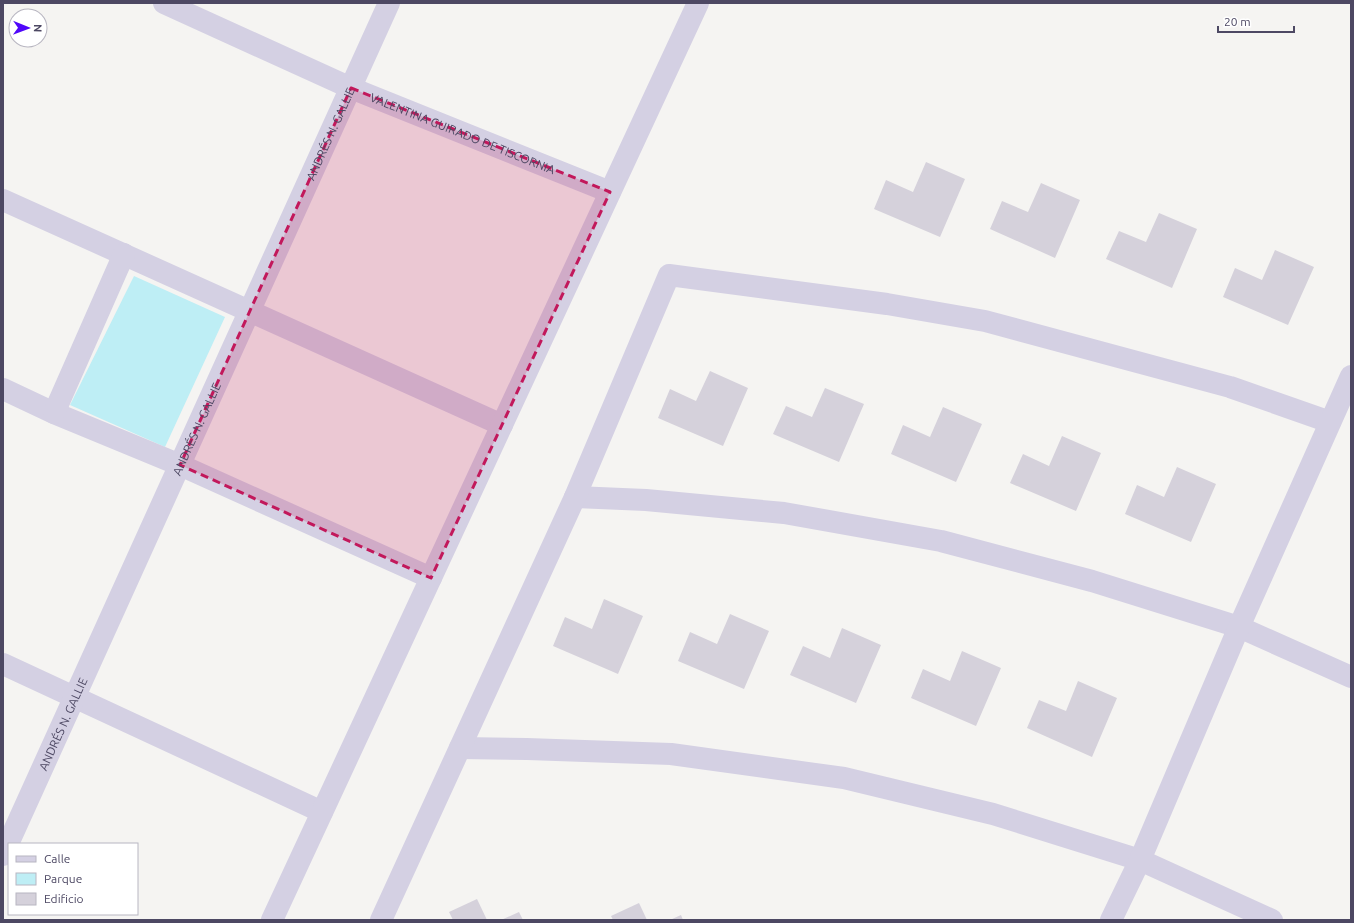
<svg xmlns="http://www.w3.org/2000/svg" width="1354" height="923" font-family="Ubuntu,sans-serif">
<style>
.green{fill:#beeef5}
.building{fill:#d5d1db}
.lines{fill:none;stroke-linecap:round;stroke-linejoin:round}
.minor{stroke:#d4d0e3;stroke-width:22}
.marked{fill:#c2185b;fill-opacity:0.2;stroke:#c2185b;stroke-width:3;stroke-dasharray:8 5;stroke-linejoin:round}
.labels{text-anchor:middle;dominant-baseline:central;stroke-width:3.5;stroke-linejoin:round;paint-order:stroke}
.street-label{font-size:12px;fill:#4d4863;stroke:#fff}
</style>
<rect width="100%" height="100%" fill="#f5f4f2"/>
<polygon class="green" points="134,276 225,317 165,447 70,405"/>
<g class="building">
<polygon points="926,162 965,179 940,237 874,209 886,180 913,192"/>
<polygon points="1041,183 1080,200 1055,258 990,229 1002,201 1028,212"/>
<polygon points="1159,213 1197,229 1172,288 1106,259 1119,231 1146,242"/>
<polygon points="1275,250 1314,267 1288,325 1223,297 1235,268 1262,280"/>
<polygon points="710,371 748,388 723,446 658,418 670,389 696,401"/>
<polygon points="825,388 864,404 839,462 773,434 786,406 812,417"/>
<polygon points="943,407 982,424 956,482 891,454 903,425 930,437"/>
<polygon points="1062,436 1101,453 1076,511 1010,483 1023,454 1049,466"/>
<polygon points="1177,467 1216,484 1191,542 1125,514 1137,485 1164,497"/>
<polygon points="604,599 643,616 618,674 553,646 565,617 592,629"/>
<polygon points="730,614 769,631 744,689 678,661 690,632 717,644"/>
<polygon points="842,628 881,645 856,703 790,675 803,646 830,658"/>
<polygon points="962,651 1001,668 976,726 911,698 923,669 950,681"/>
<polygon points="1078,681 1117,698 1092,757 1027,728 1039,700 1066,711"/>
<polygon points="477,899 487,920 453,920 449,912"/>
<polygon points="639,903 647,920 613,920 611,916"/>
<polygon points="519,912 523,920 501,920"/>
<polygon points="681,915 683,920 670,920"/>
</g>
<g class="lines">
<g class="minor">
<path id="s1" d="M164,3L351,88L610,192"/>
<polyline points="3,200 502,425"/>
<polyline points="3,389 54,413 180,465 431,578"/>
<polyline points="54,413 124,254"/>
<polyline points="575,497 646,500 784,513 941,541 1092,581 1239,627 1351,677"/>
<polyline points="3,664 322,812"/>
<polyline points="460,748 527,749 671,754 844,778 993,814 1140,860 1272,920"/>
<path id="s2" d="M3,855L389,3"/>
<polyline points="272,920 698,3"/>
<polyline points="381,920 575,497 669,275 887,304 985,321 1230,387 1330,422"/>
<polyline points="1111,920 1140,860 1239,627 1351,376"/>
</g>
</g>
<path class="marked" d="M351,88L610,192L431,578L180,465Z"/>
<g class="labels">
<g class="street-label">
<text stroke="none"><textPath href="#s1" startOffset="326">VALENTINA GUIRADO DE TISCORNIA</textPath></text>
<text stroke="none"><textPath href="#s2" startOffset="792">ANDRÉS N. GALLIE</textPath></text>
<text stroke="none"><textPath href="#s2" startOffset="468">ANDRÉS N. GALLIE</textPath></text>
<text stroke="none"><textPath href="#s2" startOffset="144">ANDRÉS N. GALLIE</textPath></text>
</g>
</g>
<rect width="1354" height="923" fill="none" stroke="#4d4863" stroke-width="8"/>
<rect x="8" y="843" width="130" height="72" fill="#ffffff" stroke="#b8b6c1"/>
<rect x="16" y="856" width="20" height="6" fill="#d4d0e3" stroke="#b8b6c1"/>
<text x="44" y="863" font-size="12" fill="#4d4863">Calle</text>
<rect x="16" y="873" width="20" height="12" fill="#beeef5" stroke="#b8b6c1"/>
<text x="44" y="883" font-size="12" fill="#4d4863">Parque</text>
<rect x="16" y="893" width="20" height="12" fill="#d5d1db" stroke="#b8b6c1"/>
<text x="44" y="903" font-size="12" fill="#4d4863">Edificio</text>
<g transform="translate(28 28) rotate(91)"><circle r="19" fill="#ffffff" stroke="#b8b6c1"/>
<path d="M0-3L7 15L0 10L-7 15Z" fill="#5007fa"/>
<text y="-6" font-size="11" font-weight="bold" text-anchor="middle" fill="#4d4863">N</text>
</g>
<path d="M1218 26v6h76v-6" fill="none" stroke="#4d4863" stroke-width="2"/>
<text x="1224" y="26" font-size="12" fill="#4d4863" stroke="#ffffff" stroke-width="3" paint-order="stroke">20 m</text>
</svg>
